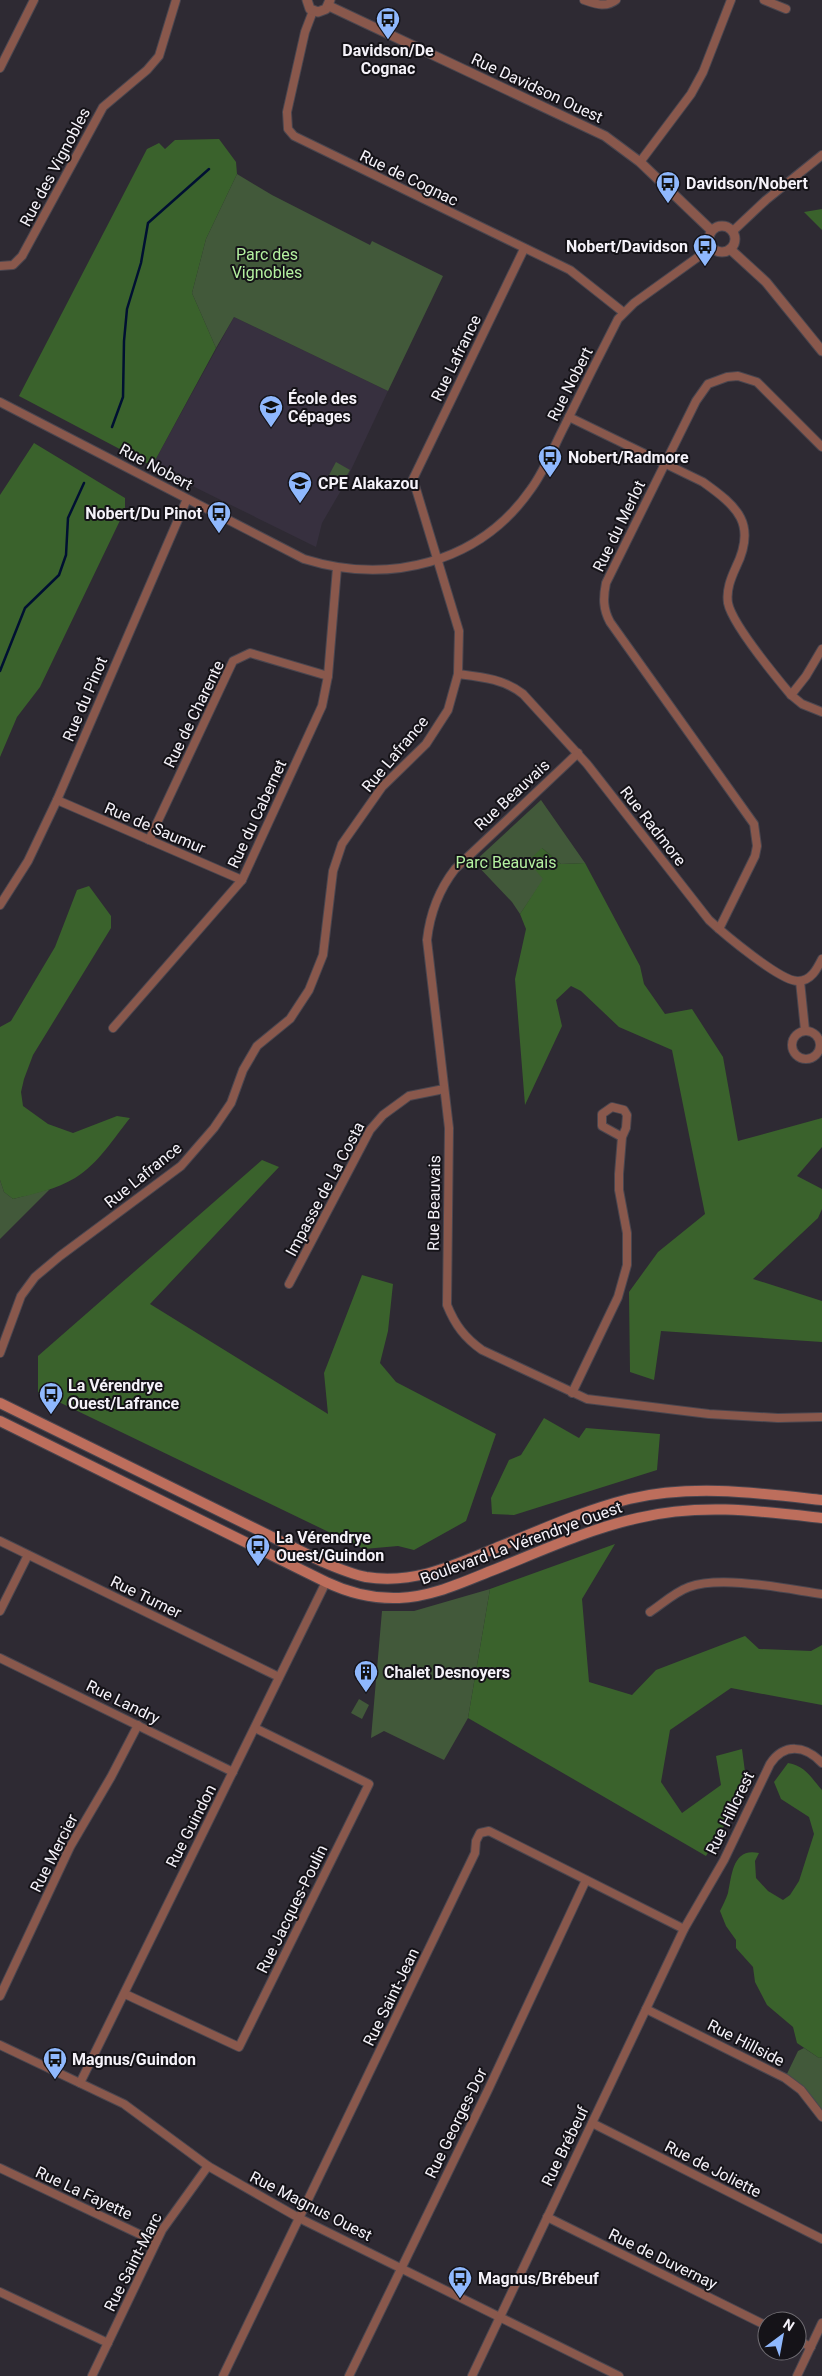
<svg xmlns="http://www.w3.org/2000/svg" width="822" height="2376" font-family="Roboto,sans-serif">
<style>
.built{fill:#37303f}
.green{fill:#42593a}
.forest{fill:#3a622c}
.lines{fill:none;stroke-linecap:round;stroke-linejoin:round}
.stream{stroke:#001032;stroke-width:2.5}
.minor-casing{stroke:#4a464f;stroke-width:10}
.tertiary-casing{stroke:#4a464f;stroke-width:11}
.secondary-casing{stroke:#4a464f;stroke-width:12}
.minor{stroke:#89584c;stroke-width:8}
.tertiary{stroke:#89584c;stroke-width:9}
.secondary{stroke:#bd6e5c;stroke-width:10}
.labels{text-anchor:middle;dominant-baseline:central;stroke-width:4;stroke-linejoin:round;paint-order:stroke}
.poi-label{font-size:16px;font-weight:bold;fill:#f5f2f9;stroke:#151318;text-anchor:start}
.street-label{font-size:16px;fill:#f5f2f9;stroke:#151318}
.park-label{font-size:16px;fill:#b4f1a0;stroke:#151318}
</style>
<rect width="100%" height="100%" fill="#2e2a33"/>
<polygon class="built" points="234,317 388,391 343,487 322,523 316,547 152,466"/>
<g class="green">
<polygon points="237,174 272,195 370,245 372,241 443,276 388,391 234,317 216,348 192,293 206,239"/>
<polygon points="336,462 350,470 342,484 328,477"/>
<polygon points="541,800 585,863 561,864 542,848 544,879 520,914 512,902 474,862"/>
<polygon points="0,1180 4,1192 13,1199 50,1189 0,1239"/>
<polygon points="490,1589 468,1718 444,1760 384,1731 371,1738 382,1611 414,1611"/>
<polygon points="359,1699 369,1705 362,1719 351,1713"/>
<polygon points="804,2048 819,2058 822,2057 822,2118 809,2099 785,2078 798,2051"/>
</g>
<g class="forest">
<polygon points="219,139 236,162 237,174 206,239 192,293 216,348 152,466 19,396 147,149 159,143 165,149 175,140"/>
<polygon points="822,209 822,230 804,212"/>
<polygon points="34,443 125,498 125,510 40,687 17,717 0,757 0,495"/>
<polygon points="542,848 561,864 585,863 640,966 644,984 665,1014 692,1009 723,1057 738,1141 822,1118 822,1147 797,1176 822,1189 822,1209 818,1218 753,1279 822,1301 822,1342 661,1331 654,1380 630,1372 629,1292 658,1252 705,1214 672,1050 619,1027 581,991 571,986 556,1000 562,1026 525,1105 515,979 526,929 520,914 543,879 528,861"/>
<path d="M89,886L111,916V928L33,1055L24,1079L21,1092L23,1106L48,1124L73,1133L117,1116L130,1118C114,1138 98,1164 75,1178C57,1189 34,1194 13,1199L4,1192L0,1180V1027L11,1021L55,947L77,890Z"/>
<polygon points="262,1160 279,1167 150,1304 328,1414 324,1373 362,1275 393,1284 388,1331 380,1363 396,1382 496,1434 466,1521 414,1550 398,1546 364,1549 38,1392 38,1356"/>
<polygon points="544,1418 579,1438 586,1428 660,1434 657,1470 514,1515 492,1514 491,1498 509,1460 521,1455"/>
<polygon points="615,1544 582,1599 589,1682 632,1695 656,1670 745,1636 759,1649 811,1651 822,1645 822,1705 731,1688 670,1730 661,1782 682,1813 721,1785 716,1756 742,1749 747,1787 706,1856 468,1718 490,1589"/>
<path d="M788,1763C806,1766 811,1778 822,1790V2057L819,2058L797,2043L793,2027L767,2005L755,1982L753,1967L736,1948V1940L726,1926L720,1911C723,1905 726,1899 728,1893C732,1874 733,1847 759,1853L755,1861L756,1878L768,1891L783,1900L790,1895L799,1881L814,1834L809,1817L781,1799L774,1782Z"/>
</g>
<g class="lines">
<g class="stream">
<polyline points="112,427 123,397 124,341 127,309 141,263 148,223 209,169"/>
<polyline points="0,671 25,608 59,575 66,555 68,518 84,483"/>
</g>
<g class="minor-casing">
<g id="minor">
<path d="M584,0C596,4 606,8 616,0"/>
<polyline points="764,0 786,9"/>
<polyline points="313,11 305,32 287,112 288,129 294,136 570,270 623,312"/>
<polyline points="0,68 34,0"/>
<polyline points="640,162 691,94 703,72 731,0"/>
<polyline points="733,231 766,200 822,155"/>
<polyline points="0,266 13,265 22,256 103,107 147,70 159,56 176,0"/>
<path d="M0,402L304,559C388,585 479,564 531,489C545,470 554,446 565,425C582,390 600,354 618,319L634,303L712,247"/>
<path d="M569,417L703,482C738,507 757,524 736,567C731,578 726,590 728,603C732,624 776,677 791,695L802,704L822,712"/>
<path d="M458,674C482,677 504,679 523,694L587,764L709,920C723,933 781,982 798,981C811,981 817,969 822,959"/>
<polyline points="791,695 806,676 822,649"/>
<path d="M578,753L455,869C438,891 430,913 427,940L449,1128L447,1305C455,1325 465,1338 482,1350L587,1399L709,1414L778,1418L822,1417"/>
<polyline points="57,800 242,880"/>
<polyline points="149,840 233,661 250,653 328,676"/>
<polyline points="0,905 28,861 57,800 187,499"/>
<path d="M719,929L755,856L757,846L754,824L610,622C603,609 603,598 606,583L696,401L708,384L727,377L738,376L757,382L822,447"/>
<polyline points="800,981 805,1030"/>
<polyline points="113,1028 242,880 322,706 328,676 337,568"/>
<circle cx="806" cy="1045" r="14"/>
<polyline points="289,1284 370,1130 383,1115 409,1096 444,1089"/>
<polyline points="0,1353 21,1296 35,1277 60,1256 181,1166 214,1128 231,1103 243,1070 257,1046 290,1019 309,990 323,955 333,871 342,844 382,787 426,744 448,710 458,674 459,631 413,479 524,249"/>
<polyline points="572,1393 618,1297 627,1265 627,1233 619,1190 619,1174 622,1137 626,1128 627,1115 624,1110 612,1107 602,1114 602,1126 622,1137"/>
<polyline points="0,1541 279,1677"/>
<polyline points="0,1611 28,1555"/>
<path d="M650,1612C662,1604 675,1592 689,1587C722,1575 786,1589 822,1594"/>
<polyline points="0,1658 233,1772"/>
<polyline points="125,1994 239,2047 369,1784 255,1728"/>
<polyline points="0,1996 70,1847 111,1777 138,1725"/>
<polyline points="646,2009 785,2078 801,2090 822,2117"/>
<polyline points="0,2045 124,2104 208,2166 299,2218 619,2376"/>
<polyline points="80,2083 326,1582"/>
<polyline points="592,2123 822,2239"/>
<polyline points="0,2168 156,2242"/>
<polyline points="547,2217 767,2326"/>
<polyline points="0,2292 108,2343"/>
<polyline points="797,2340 811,2347"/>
<polyline points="92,2376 162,2230 208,2166"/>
<polyline points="223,2376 475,1853 476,1841 480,1833 489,1831 684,1929"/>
<polyline points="349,2376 488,2090 586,1880"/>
<path d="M472,2376L684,1929L724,1860L770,1764C784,1743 805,1745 822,1763"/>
<polyline points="797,2376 822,2323"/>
</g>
</g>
<g class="tertiary-casing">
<g id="tertiary">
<polyline points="307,0 310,9 318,12 326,9 330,0"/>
<polyline points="329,6 605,136 640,162 711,230"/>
<circle cx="722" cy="239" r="13"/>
<polyline points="730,249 766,282 822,351"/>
</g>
</g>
<g class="secondary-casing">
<g id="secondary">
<path d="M0,1403L323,1562C337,1568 351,1574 366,1577C415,1585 457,1564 501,1546C543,1529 585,1510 629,1499C693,1484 758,1493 822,1500"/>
<path d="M0,1421L326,1582C349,1593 373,1599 399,1598C433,1597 465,1581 496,1569C543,1550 589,1529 638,1518C700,1503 760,1511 822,1518"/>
</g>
</g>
<use href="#minor" class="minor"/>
<use href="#tertiary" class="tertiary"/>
<use href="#secondary" class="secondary"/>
</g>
<defs>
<g id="bus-pin" transform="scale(1.25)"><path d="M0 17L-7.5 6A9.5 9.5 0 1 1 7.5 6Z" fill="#8fb8fd" stroke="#151318"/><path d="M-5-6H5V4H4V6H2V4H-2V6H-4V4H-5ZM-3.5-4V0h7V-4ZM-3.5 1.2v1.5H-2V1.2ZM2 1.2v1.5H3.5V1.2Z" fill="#111"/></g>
<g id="school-pin" transform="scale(1.25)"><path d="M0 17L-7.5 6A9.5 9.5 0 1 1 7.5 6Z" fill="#8fb8fd" stroke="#151318"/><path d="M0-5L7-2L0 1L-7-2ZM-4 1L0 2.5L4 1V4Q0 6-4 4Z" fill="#111"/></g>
<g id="building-pin" transform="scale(1.25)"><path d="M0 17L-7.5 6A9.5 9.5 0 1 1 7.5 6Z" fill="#8fb8fd" stroke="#151318"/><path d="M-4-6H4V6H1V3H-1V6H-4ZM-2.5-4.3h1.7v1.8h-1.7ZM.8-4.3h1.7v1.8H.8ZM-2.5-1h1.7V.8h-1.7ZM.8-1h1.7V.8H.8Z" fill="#111"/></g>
</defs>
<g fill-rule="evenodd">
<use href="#bus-pin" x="388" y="19"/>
<use href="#bus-pin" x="668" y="183"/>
<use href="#bus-pin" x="705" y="246"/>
<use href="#school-pin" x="271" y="407"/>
<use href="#bus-pin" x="550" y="457"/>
<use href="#school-pin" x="300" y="483"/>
<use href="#bus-pin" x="219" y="513"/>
<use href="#bus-pin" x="51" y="1394"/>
<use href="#bus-pin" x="258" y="1546"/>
<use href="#building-pin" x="366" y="1672"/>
<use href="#bus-pin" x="55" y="2059"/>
<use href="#bus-pin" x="460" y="2278"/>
</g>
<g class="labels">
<g class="poi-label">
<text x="388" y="50" text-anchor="middle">Davidson/De<tspan x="388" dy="18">Cognac</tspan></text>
<text x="686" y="183">Davidson/Nobert</text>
<text x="688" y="246" text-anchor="end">Nobert/Davidson</text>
<text x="288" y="398">École des<tspan x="288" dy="18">Cépages</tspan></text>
<text x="568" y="457">Nobert/Radmore</text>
<text x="318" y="483">CPE Alakazou</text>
<text x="202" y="513" text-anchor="end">Nobert/Du Pinot</text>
<text x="68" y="1385">La Vérendrye<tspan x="68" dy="18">Ouest/Lafrance</tspan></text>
<text x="276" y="1537">La Vérendrye<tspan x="276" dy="18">Ouest/Guindon</tspan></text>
<text x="384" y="1672">Chalet Desnoyers</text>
<text x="72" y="2059">Magnus/Guindon</text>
<text x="478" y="2278">Magnus/Brébeuf</text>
</g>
<g class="street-label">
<text transform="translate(537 88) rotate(25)">Rue Davidson Ouest</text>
<text transform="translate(55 167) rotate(-62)">Rue des Vignobles</text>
<text transform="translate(409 178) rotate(26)">Rue de Cognac</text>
<text transform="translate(456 358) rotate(-64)">Rue Lafrance</text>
<text transform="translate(570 384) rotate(-63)">Rue Nobert</text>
<text transform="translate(156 467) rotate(28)">Rue Nobert</text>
<text transform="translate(619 526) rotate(-64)">Rue du Merlot</text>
<text transform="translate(85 699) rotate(-67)">Rue du Pinot</text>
<text transform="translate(194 714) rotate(-64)">Rue de Charente</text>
<text transform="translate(395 754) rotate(-50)">Rue Lafrance</text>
<text transform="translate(512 795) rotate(-43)">Rue Beauvais</text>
<text transform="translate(257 814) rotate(-65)">Rue du Cabernet</text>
<text transform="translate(653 826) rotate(52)">Rue Radmore</text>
<text transform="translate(155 828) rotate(23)">Rue de Saumur</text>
<text transform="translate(143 1175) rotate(-39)">Rue Lafrance</text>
<text transform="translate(325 1189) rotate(-62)">Impasse de La Costa</text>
<text transform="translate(434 1203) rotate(-89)">Rue Beauvais</text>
<text transform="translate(521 1543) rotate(-20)">Boulevard La Vérendrye Ouest</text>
<text transform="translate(146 1597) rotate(26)">Rue Turner</text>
<text transform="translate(123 1702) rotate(26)">Rue Landry</text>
<text transform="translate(730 1813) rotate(-64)">Rue Hillcrest</text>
<text transform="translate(191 1826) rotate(-63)">Rue Guindon</text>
<text transform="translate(54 1853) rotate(-63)">Rue Mercier</text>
<text transform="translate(292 1909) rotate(-64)">Rue Jacques-Poulin</text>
<text transform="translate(391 1997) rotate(-64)">Rue Saint-Jean</text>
<text transform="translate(746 2043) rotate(27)">Rue Hillside</text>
<text transform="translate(456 2123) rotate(-64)">Rue Georges-Dor</text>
<text transform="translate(565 2146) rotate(-64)">Rue Brébeuf</text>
<text transform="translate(713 2169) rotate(27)">Rue de Joliette</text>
<text transform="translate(84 2193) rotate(25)">Rue La Fayette</text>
<text transform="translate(311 2206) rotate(27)">Rue Magnus Ouest</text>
<text transform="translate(663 2259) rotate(26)">Rue de Duvernay</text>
<text transform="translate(133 2262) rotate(-63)">Rue Saint-Marc</text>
</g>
<g class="park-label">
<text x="267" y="254">Parc des<tspan x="267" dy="18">Vignobles</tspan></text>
<text x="506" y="862">Parc Beauvais</text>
</g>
</g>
<g transform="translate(782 2336) rotate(32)"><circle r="24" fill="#151318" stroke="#6f6c72"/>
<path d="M0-4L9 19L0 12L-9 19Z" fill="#8fb8fd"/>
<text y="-8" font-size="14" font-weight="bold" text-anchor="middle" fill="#f5f2f9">N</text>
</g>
</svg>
